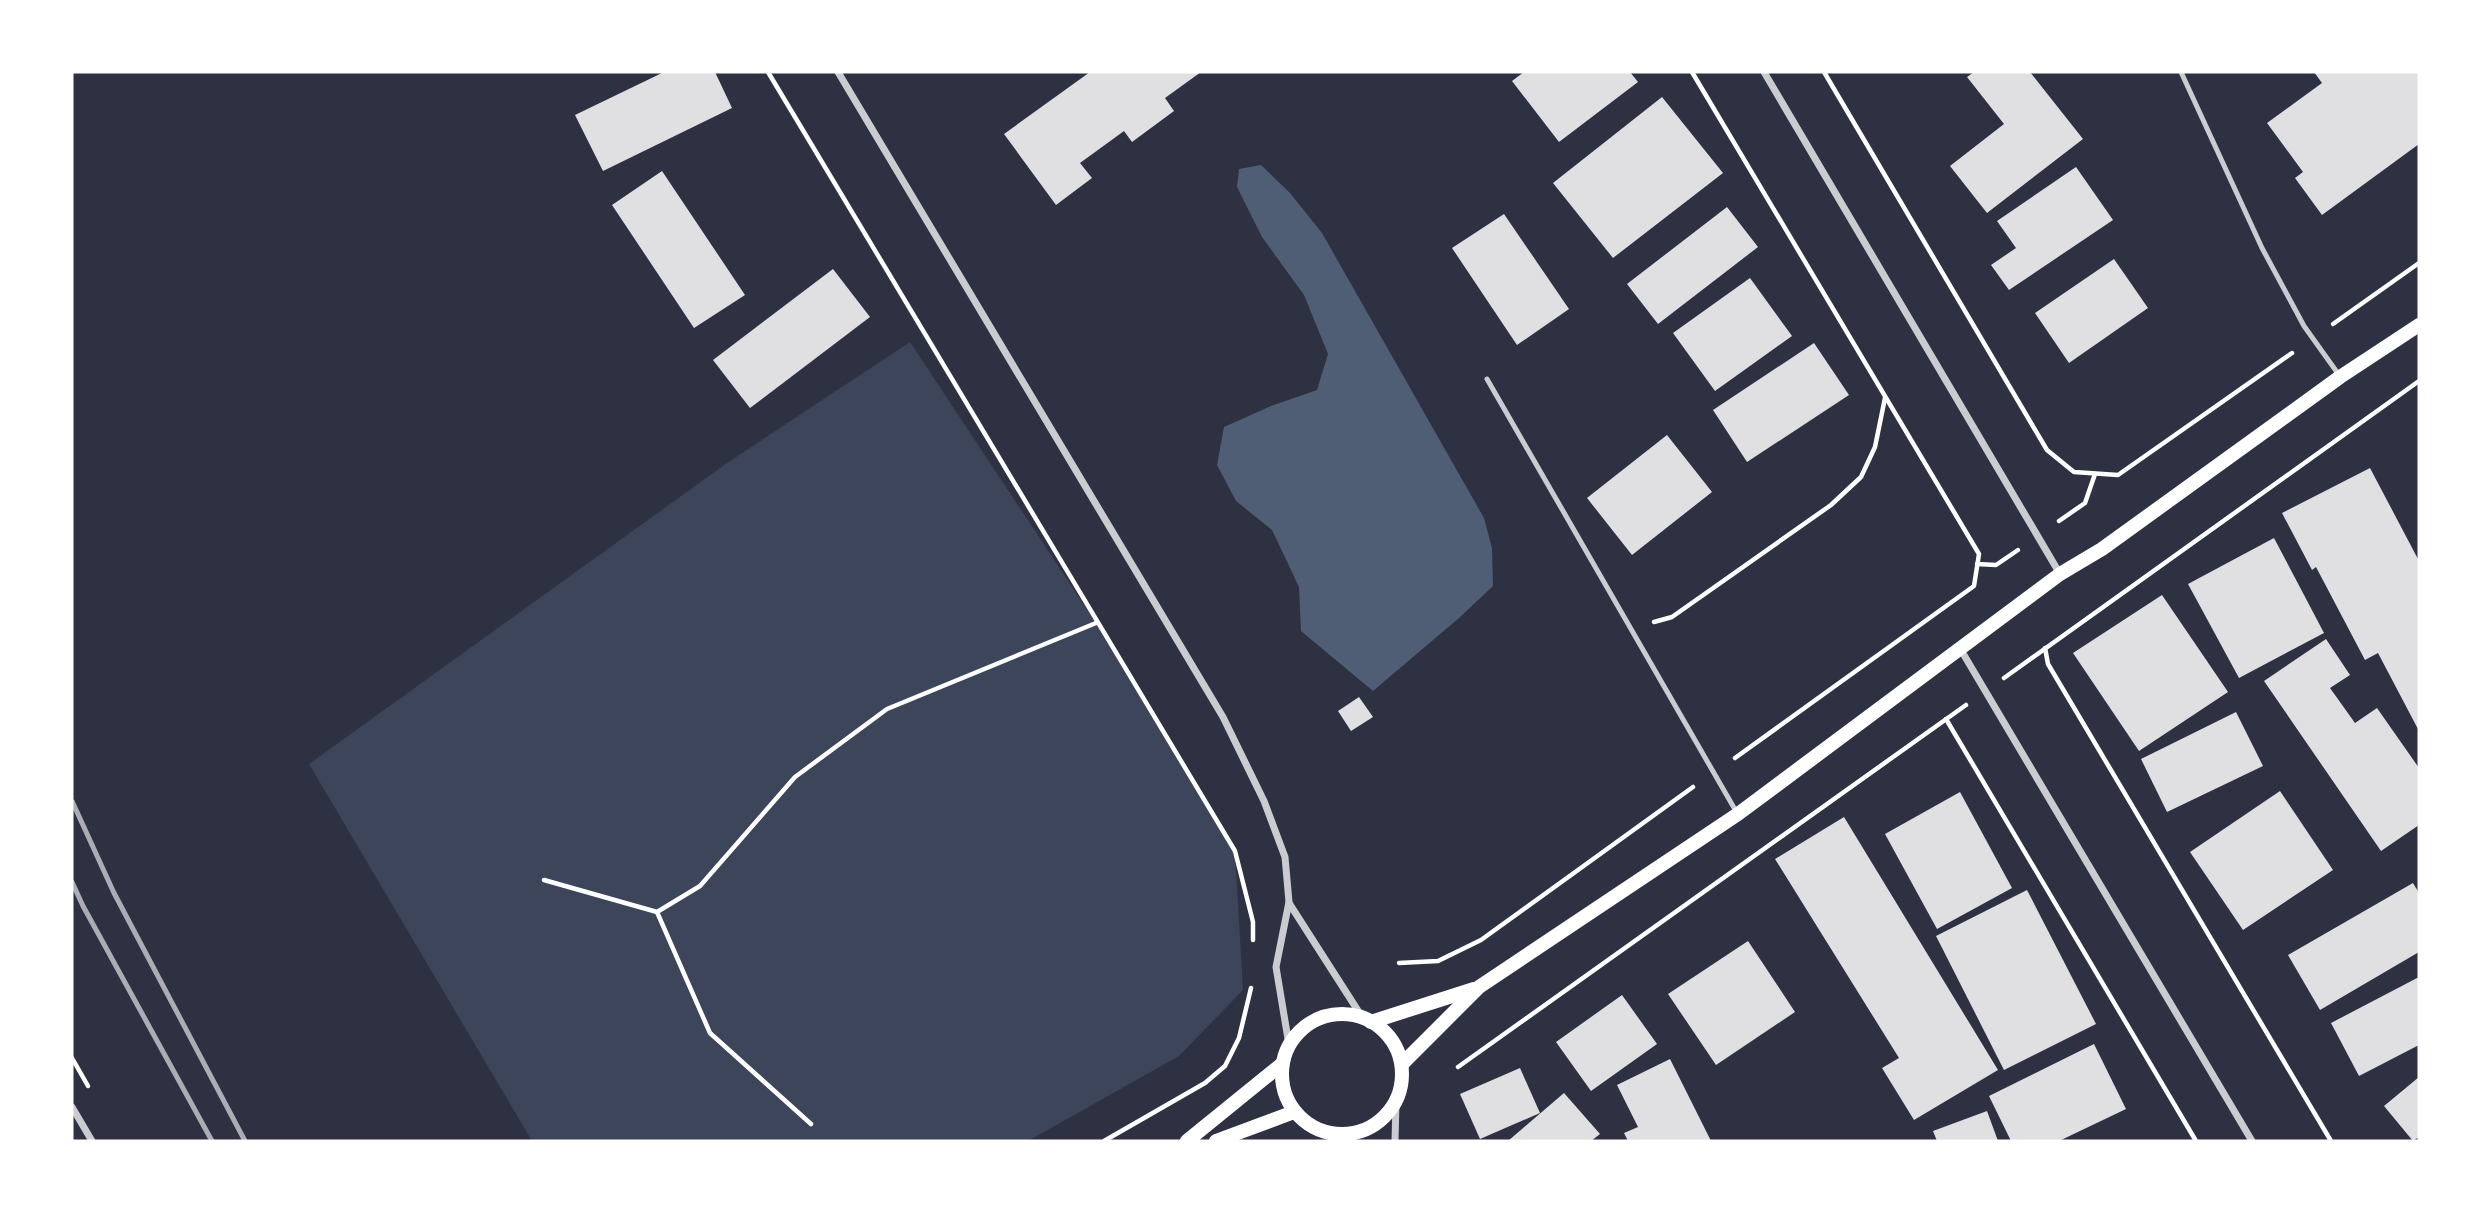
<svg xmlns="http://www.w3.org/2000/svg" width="2491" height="1213" font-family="Helvetica,sans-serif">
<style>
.green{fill:#3c4559}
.water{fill:#4f5d75}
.building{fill:#e0e0e3}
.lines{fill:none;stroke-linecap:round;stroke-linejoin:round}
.path{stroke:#fff;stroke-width:4.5}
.service{stroke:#caccd0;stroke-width:5}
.minor{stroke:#caccd0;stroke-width:7}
.secondary{stroke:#fff;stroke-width:14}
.rail{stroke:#abadb3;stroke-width:5}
</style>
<rect width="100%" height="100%" fill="#2d3142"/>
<polygon class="green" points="910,342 1096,623 1235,851 1243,990 1179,1056 1028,1141 532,1141 309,764 727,463"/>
<polygon class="water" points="1261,165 1290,193 1322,233 1484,518 1492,548 1493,586 1459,618 1373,691 1301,631 1299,587 1272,530 1236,501 1217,465 1224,427 1271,406 1317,390 1328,354 1304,295 1262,237 1237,187 1239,169"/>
<g class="building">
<polygon points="664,72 715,72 732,108 603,171 575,115"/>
<polygon points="1090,72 1201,72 1165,98 1174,111 1132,142 1124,131 1080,163 1092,178 1056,205 1004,134"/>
<polygon points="1524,72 1630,72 1638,82 1559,142 1512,81"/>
<polygon points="1974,72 2030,72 2083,139 1987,213 1950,166 2004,124 1967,77"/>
<polygon points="2314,72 2419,72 2419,144 2322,215 2295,178 2303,172 2267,123 2322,83"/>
<polygon points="1662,97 1723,173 1613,258 1553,183"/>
<polygon points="2076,167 2113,220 2009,290 1991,265 2016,248 1997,221"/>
<polygon points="662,171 745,295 694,328 612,205"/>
<polygon points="1727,207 1758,247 1658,324 1627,284"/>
<polygon points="1504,214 1569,309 1517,345 1452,248"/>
<polygon points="2114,259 2148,308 2069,363 2035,313"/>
<polygon points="833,269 870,317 750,408 713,360"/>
<polygon points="1750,278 1792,336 1715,391 1673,333"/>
<polygon points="1814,343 1849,395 1747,462 1713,410"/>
<polygon points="1667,435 1712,492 1632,555 1587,498"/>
<polygon points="2370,468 2419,561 2419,731 2378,653 2365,660 2316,567 2312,570 2282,513"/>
<polygon points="2274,538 2324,633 2239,678 2188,584"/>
<polygon points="2162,595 2228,692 2139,751 2073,653"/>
<polygon points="2326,639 2350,675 2330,688 2355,723 2377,708 2419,768 2419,825 2381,851 2264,681"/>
<polygon points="1359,697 1373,717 1351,731 1338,711"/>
<polygon points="2236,712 2263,766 2167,812 2141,759"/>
<polygon points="2280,791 2333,870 2243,930 2190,852"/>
<polygon points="1960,792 2012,888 1937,929 1885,834"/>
<polygon points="1844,817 1998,1070 1914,1120 1882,1068 1899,1058 1775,859"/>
<polygon points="2413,883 2419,893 2419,952 2320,1010 2288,955"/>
<polygon points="2027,890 2096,1024 2004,1070 1936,936"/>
<polygon points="1748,941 1795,1012 1716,1065 1668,994"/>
<polygon points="2419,977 2419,1045 2359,1076 2331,1023"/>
<polygon points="1622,995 1657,1044 1591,1091 1556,1042"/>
<polygon points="2094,1044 2126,1109 2059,1141 2011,1141 1989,1096"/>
<polygon points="1670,1059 1711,1141 1628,1141 1624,1133 1638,1127 1617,1085"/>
<polygon points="1520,1068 1540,1113 1480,1139 1460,1094"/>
<polygon points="2419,1077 2419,1137 2413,1141 2384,1106"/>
<polygon points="1564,1093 1600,1134 1591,1141 1508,1141"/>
<polygon points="1987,1111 1998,1141 1937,1141 1933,1131"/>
</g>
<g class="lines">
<g class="path">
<polyline points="768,72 1235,851 1253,922 1253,940"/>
<polyline points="1692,72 1979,554 1974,586 1735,758"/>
<polyline points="1824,72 2047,450 2074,472 2118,475 2292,353"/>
<polyline points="2333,324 2419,263"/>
<polyline points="2059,521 2085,503 2095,474"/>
<polyline points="1977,564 1996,565 2018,550"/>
<polyline points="1654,622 1672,617 1831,505 1861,477 1875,447 1885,398"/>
<polyline points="2045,648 2048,664 2331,1141"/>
<polyline points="2004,678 2419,381"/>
<polyline points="1946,719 2196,1141"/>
<polyline points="544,880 657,912 700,886 795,777 887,709 1096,623"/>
<polyline points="657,912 710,1033 811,1124"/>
<polyline points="1399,963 1438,961 1481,940 1693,787"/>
<polyline points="72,1058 88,1086"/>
<polyline points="1458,1067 1966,705"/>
<polyline points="1104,1141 1205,1083 1225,1066 1239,1038 1251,988"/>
</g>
<g class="service">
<polyline points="2181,72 2262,248 2304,326 2339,375"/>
<polyline points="1487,379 1737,813"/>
</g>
<g class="minor">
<polyline points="838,72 1223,717 1264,801 1285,857 1289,902 1276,967 1289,1045"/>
<polyline points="1764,72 2060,574"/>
<polyline points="1961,650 2252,1141"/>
<polyline points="1289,903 1362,1017"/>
<polyline points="72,1107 92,1141"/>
<polyline points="1322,1131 1339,1141"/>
<polyline points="1395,1141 1396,1102"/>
</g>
<g class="secondary">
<circle cx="1342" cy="1074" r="60"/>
<polyline points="1371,1022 1474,989"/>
<polyline points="1402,1064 1479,987 1738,814 2060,574 2102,549 2340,377 2419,325"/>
<polyline points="1187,1141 1282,1064"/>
<polyline points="1216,1141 1294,1112"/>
</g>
<g class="rail">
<polyline points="72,801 114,893 245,1141"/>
<polyline points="72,882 83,906 212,1141"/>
</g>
</g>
<rect width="2491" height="1213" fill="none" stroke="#ffffff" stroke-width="147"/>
</svg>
